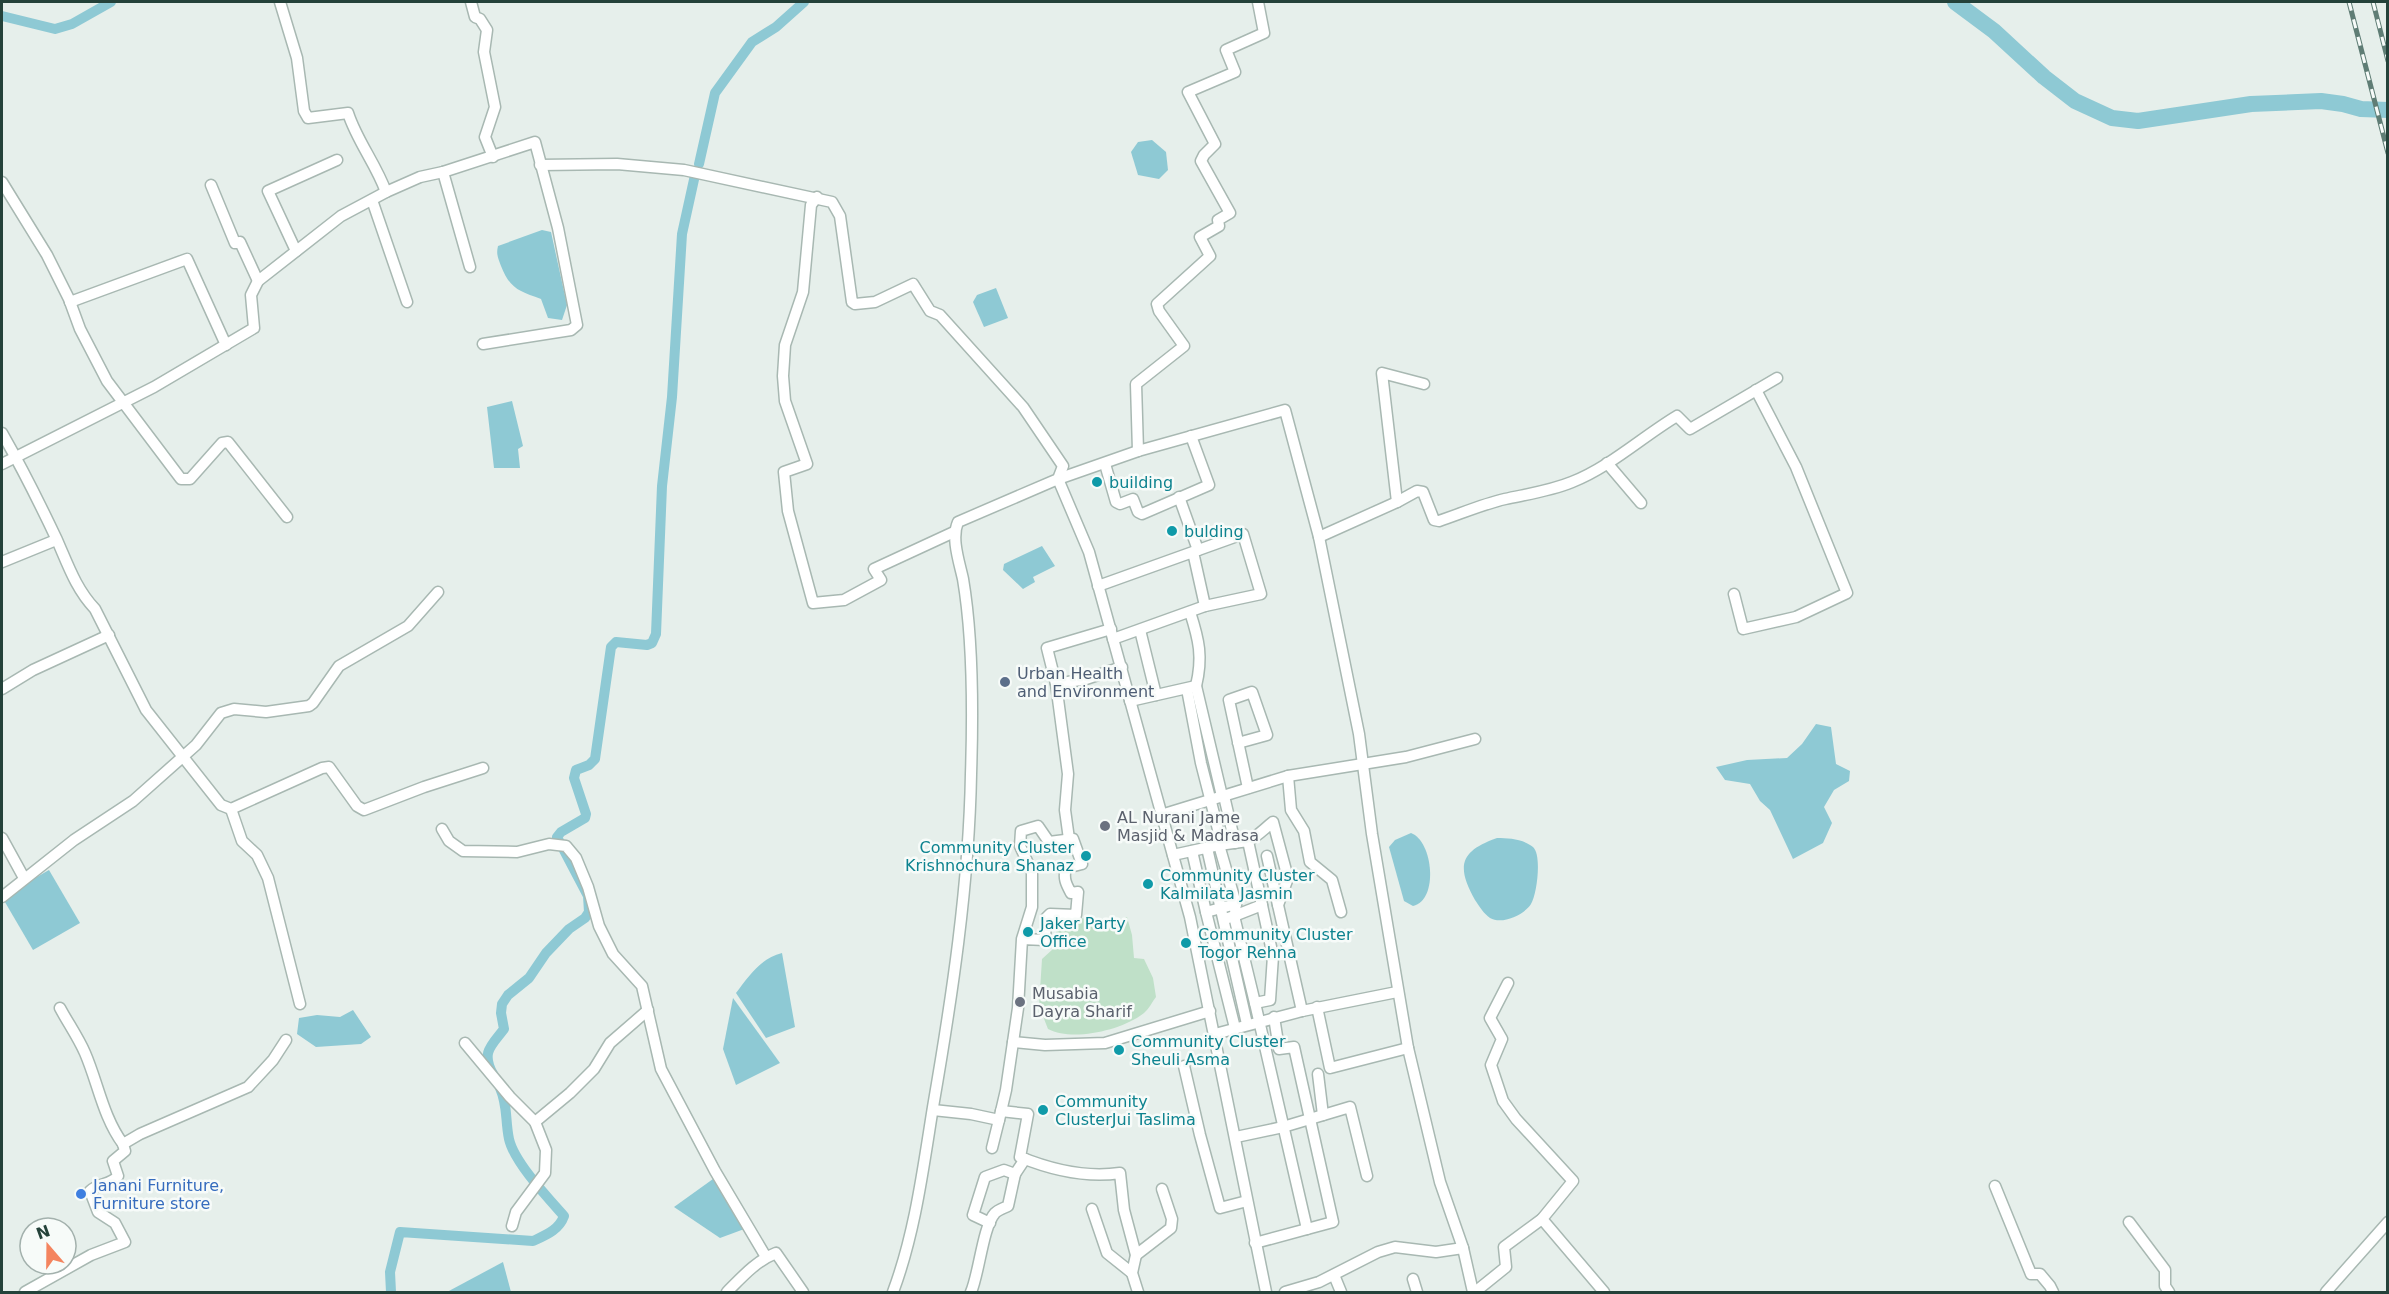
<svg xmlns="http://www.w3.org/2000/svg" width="2389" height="1294" font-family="'DejaVu Sans',sans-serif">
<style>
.green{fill:#bfe0c8}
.water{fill:#8ec9d4}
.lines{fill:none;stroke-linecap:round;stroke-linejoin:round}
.canal{stroke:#8ec9d4;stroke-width:10}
.river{stroke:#8ec9d4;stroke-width:16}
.street-casing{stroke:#a8b8b2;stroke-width:13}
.street{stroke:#fff;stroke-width:10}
.rail-casing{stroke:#5f7d75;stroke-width:5}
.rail{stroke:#f7fbf9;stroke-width:3;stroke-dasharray:9;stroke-linecap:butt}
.culture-dot{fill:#0f9aa8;stroke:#f7fbf9;stroke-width:2}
.service-dot{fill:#5c6f8a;stroke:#f7fbf9;stroke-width:2}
.worship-dot{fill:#6b7280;stroke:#f7fbf9;stroke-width:2}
.shop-dot{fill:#3f7fe0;stroke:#f7fbf9;stroke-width:2}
.labels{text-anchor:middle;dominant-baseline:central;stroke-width:5;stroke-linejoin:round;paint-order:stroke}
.culture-label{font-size:16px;fill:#0d838f;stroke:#f7fbf9;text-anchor:start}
.service-label{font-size:16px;fill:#4e5e75;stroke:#f7fbf9;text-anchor:start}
.worship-label{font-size:16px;fill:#5b616d;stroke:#f7fbf9;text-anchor:start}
.shop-label{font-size:16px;fill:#366cbe;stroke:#f7fbf9;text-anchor:start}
</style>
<rect width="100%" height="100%" fill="#e6efeb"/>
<path class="green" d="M1072,917L1088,919L1090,923C1104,924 1114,923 1127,917L1132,935L1134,958L1144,959L1153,978L1156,997C1152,1002 1149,1009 1144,1013C1123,1030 1073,1042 1048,1029L1039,1006L1042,959L1053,949L1058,923Z"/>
<g class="water">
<polygon points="1152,140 1166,152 1168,170 1159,179 1138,175 1131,152 1138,142"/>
<path d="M542,230L551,232L567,305L562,320L548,318L541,299C519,291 510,289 501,266C498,258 496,254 498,246Z"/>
<polygon points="996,288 1008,318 984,327 973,302 977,295"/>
<polygon points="512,401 523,446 518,449 520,468 494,468 487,407"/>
<polygon points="1042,546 1055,566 1033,577 1035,582 1023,589 1003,570 1004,564"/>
<polygon points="1816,724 1831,727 1836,764 1850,771 1849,781 1834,790 1824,807 1832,823 1823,843 1793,859 1770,810 1760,801 1750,784 1725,780 1716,767 1747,760 1787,758 1802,744"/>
<path d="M1411,833C1433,841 1439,900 1413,906L1404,901L1389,847L1395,840Z"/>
<path d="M1497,838C1509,838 1523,839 1533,847C1542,855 1537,894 1531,904C1524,915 1502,925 1490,918C1484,914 1479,906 1475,900C1456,866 1460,851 1497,838Z"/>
<polygon points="49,870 80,923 33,950 2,897"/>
<path d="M782,953L795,1027L766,1038L736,993C749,976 761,958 782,953Z"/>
<polygon points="733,998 780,1063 736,1085 723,1049"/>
<polygon points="353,1010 371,1037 361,1044 316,1047 297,1034 299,1018 317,1015 340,1017"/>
<polygon points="713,1179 747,1228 720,1238 674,1207"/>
<polygon points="503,1262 511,1292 447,1292"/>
</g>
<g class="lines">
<g class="canal">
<polyline points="2,16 55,29 72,24 111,2"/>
<polyline points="699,164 715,93 752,42 776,27 804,2"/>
<path d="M493,1074C481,1052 491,1046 504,1029L501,1013L502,1004L508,995L529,978L546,953L569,929L585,918L589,912L588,896L557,837L561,832L585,818L586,814L574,778L576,770L589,765L595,759L611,647L616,642L647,645L652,643L656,634L662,486L672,397L682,234L695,175"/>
<path d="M391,1292L390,1272L400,1232L533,1241C546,1235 559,1230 564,1216C548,1198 514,1162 509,1139C505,1120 508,1106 500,1088"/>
</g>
<polyline class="river" points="1955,2 1994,31 2044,77 2075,101 2112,118 2138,121 2251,104 2321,101 2343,104 2361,109 2388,110"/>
<g class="street-casing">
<g id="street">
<path d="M280,2L297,58L304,111L308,118L348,113C357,141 376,164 386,192"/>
<polyline points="471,2 475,17 480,19 487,30 484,52 495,107 485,137 493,157"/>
<path d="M540,165L617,164L684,170L832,202L840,216L852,302L855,304L875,302L913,284L930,311L940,315L1023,407L1063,466L1058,479L958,522C951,538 959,561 963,579C973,638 973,714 971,774C969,885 952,997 933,1107C923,1169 915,1233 893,1292"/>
<polyline points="443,172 470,267"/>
<polyline points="2,182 47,255 69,299 80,329 107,381 181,479 190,479 222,443 228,442 287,517"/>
<polyline points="211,185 235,243 240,242 258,281"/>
<polyline points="817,197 811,205 803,292 785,345 783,376 785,401 807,464 784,472 788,511 813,603 844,600 881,580 874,569 954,532"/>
<polyline points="372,200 407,302"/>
<polyline points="296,251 268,191 337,160"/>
<polyline points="70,302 187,259 226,345"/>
<path d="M2,433C22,468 40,504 57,540C68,565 76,589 95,609L146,710L221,805L231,809L322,768L329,767L357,806L364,810L424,787L483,768"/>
<polyline points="1138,451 1136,384 1184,346 1159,311 1157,304 1210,256 1200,237 1219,226 1218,220 1230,213 1201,161 1204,155 1215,144 1188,92 1235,72 1226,50 1264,33 1258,2"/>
<polyline points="1607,463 1641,503"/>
<polyline points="2,464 154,387 254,328 251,295 258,281 341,216 386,192 420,177 443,172 535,142 558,228 577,325 571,330 483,344"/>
<polyline points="1105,464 1116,502 1120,504 1133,499 1138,512 1142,514 1209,485 1191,436"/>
<polyline points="1179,497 1198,550"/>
<polyline points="1397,502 1382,373 1424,384"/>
<path d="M1319,537L1397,502L1417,491L1423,492L1434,520L1439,521C1460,514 1483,504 1505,499C1528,494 1550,491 1572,482C1610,467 1642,437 1677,416L1690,429L1777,378"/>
<polyline points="2,562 56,540"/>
<polyline points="1098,586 1243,534 1261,594 1205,606 1193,552"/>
<polyline points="1734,594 1743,629 1796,617 1847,593 1796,467 1756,390"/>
<path d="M1190,612C1199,640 1203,657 1196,686"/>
<polyline points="1140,630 1156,695"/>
<polyline points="1113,639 1205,606"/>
<polyline points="1056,684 1086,679 1122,667"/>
<polyline points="2,689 33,670 109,635"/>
<polyline points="1187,689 1201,763 1222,845"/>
<polyline points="1130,701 1196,686 1222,796"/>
<polyline points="1238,743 1267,735 1252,692 1229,700 1248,788"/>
<polyline points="1288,776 1291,810 1304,831 1310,862 1332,880 1341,912"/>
<polyline points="1224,796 1235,843"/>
<polyline points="231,809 242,841 257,855 268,878 300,1004"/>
<polyline points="1161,815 1288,776 1406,757 1475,739"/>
<polyline points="442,829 449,841 463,851 517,852 549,844 566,846 576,858 588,887 599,926 613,954 642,986 661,1069 715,1171 766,1257"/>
<polyline points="2,838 24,878"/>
<polyline points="1069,839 1065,810 1068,774 1056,684 1047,648 1111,629"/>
<path d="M1248,841C1258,836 1264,829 1273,822L1288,878L1278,905L1302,1011"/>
<polyline points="1219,845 1248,841 1273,956 1270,1000 1255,1003 1234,916 1225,919"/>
<polyline points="1207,848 1247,1024"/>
<polyline points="1192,851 1206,912"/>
<polyline points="1173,855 1219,845 1236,904 1235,910"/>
<polyline points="1267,856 1278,905"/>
<polyline points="2,897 74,840 133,801 196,745 221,713 234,709 266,712 309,706 313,703 339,666 408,626 438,592"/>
<polyline points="1234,916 1262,905"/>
<polyline points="1508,983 1490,1018 1502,1039 1491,1065 1503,1101 1516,1119 1573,1181 1542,1219 1604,1292"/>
<polyline points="1255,1003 1307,1229 1255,1243"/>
<polyline points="1317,1007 1330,1068 1408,1048"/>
<path d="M60,1008C68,1023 78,1037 85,1053C98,1083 103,1117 123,1144"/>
<polyline points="1274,1017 1279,1049 1294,1047 1333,1222 1307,1229"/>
<polyline points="1235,1028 1206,912 1236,904"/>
<polyline points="1215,1034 1302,1011 1397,992"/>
<polyline points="1013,1042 1045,1045 1105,1043 1210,1011"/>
<polyline points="465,1043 510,1097 535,1122 546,1150 545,1173 516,1212 512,1226"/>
<polyline points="1184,1066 1200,1135 1220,1208 1247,1201"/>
<polyline points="1318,1074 1323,1115"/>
<path d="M933,1110L971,1114L999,1120L1006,1090L1018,1008L1022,939L1032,907V872L1020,846L1021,831L1038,826L1049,842L1073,839L1082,864L1066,868C1063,878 1066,884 1071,893L1078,892L1076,915L1050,914L1046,918L1045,940L1022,939"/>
<path d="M1001,1111L1028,1114L1020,1157C1052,1170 1086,1178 1120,1173L1124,1210L1136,1255L1132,1273L1138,1292"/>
<polyline points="535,1122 570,1093 594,1069 610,1043 648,1010"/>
<polyline points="1236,1137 1283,1127 1350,1107 1367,1176"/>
<polyline points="992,1148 999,1120"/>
<polyline points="1995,1186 2031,1274 2040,1274 2050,1286 2053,1292"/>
<polyline points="1092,1209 1107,1253 1132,1273"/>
<polyline points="2129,1222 2165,1270 2165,1286 2169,1292"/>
<polyline points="990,1223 973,1215 985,1177 1004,1170 1015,1174 1025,1159"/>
<polyline points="1136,1255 1171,1228 1172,1219 1162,1189"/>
<polyline points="1334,1275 1341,1292"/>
<polyline points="1413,1279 1417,1292"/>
<path d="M25,1292L91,1255L125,1242L115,1223L98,1212L90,1191C98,1183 111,1185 118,1176L113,1161L125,1151L123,1144L140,1134L248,1087L273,1060L286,1040"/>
<path d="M727,1292C742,1277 756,1261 776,1253L803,1292"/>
<path d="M971,1292C979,1274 983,1226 995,1213C998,1210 1004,1208 1008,1206L1015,1174"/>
<polyline points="1266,1292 1190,917 1089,552 1058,479 1138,451 1285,410 1319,537 1359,734 1372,834 1408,1048 1440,1182 1463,1248 1473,1292"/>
<polyline points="1285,1292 1319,1282 1378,1252 1395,1247 1436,1252 1463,1248"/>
<polyline points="1475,1292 1506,1267 1504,1247 1542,1219"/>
<polyline points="2326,1292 2388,1222"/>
</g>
</g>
<use href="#street" class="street"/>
<g class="rail-casing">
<g id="rail">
<polyline points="2349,2 2388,153"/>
<polyline points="2373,2 2388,61"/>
</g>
</g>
<use href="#rail" class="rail"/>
</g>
<g class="culture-dot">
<circle cx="1097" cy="482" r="6"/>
<circle cx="1172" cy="531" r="6"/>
<circle cx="1086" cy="856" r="6"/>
<circle cx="1148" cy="884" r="6"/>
<circle cx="1028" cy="932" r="6"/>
<circle cx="1186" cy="943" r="6"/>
<circle cx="1119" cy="1050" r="6"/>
<circle cx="1043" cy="1110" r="6"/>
</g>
<circle class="service-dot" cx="1005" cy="682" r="6"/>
<g class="worship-dot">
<circle cx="1105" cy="826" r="6"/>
<circle cx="1020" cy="1002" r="6"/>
</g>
<circle class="shop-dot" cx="81" cy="1194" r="6"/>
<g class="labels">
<g class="culture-label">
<text x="1109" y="482">building</text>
<text x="1184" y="531">bulding</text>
<text x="1074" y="847" text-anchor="end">Community Cluster<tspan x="1074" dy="18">Krishnochura Shanaz</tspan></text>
<text x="1160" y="875">Community Cluster<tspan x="1160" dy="18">Kalmilata Jasmin</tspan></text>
<text x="1040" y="923">Jaker Party<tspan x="1040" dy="18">Office</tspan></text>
<text x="1198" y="934">Community Cluster<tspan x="1198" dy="18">Togor Rehna</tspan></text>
<text x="1131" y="1041">Community Cluster<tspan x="1131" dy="18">Sheuli Asma</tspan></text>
<text x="1055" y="1101">Community<tspan x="1055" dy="18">ClusterJui Taslima</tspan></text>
</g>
<g class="service-label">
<text x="1017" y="673">Urban Health<tspan x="1017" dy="18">and Environment</tspan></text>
</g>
<g class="worship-label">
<text x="1117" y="817">AL Nurani Jame<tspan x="1117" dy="18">Masjid &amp; Madrasa</tspan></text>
<text x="1032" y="993">Musabia<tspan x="1032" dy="18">Dayra Sharif</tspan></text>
</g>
<g class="shop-label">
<text x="93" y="1185">Janani Furniture,<tspan x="93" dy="18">Furniture store</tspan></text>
</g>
</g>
<rect width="2389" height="1294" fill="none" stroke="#24423a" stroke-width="6"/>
<g transform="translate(48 1246) rotate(340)"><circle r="28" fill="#f7fbf9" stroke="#a3b1ad" stroke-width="1.5"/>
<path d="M0-4.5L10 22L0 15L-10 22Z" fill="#f4845f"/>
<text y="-9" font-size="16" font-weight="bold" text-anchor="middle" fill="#24423a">N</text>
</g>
</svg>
